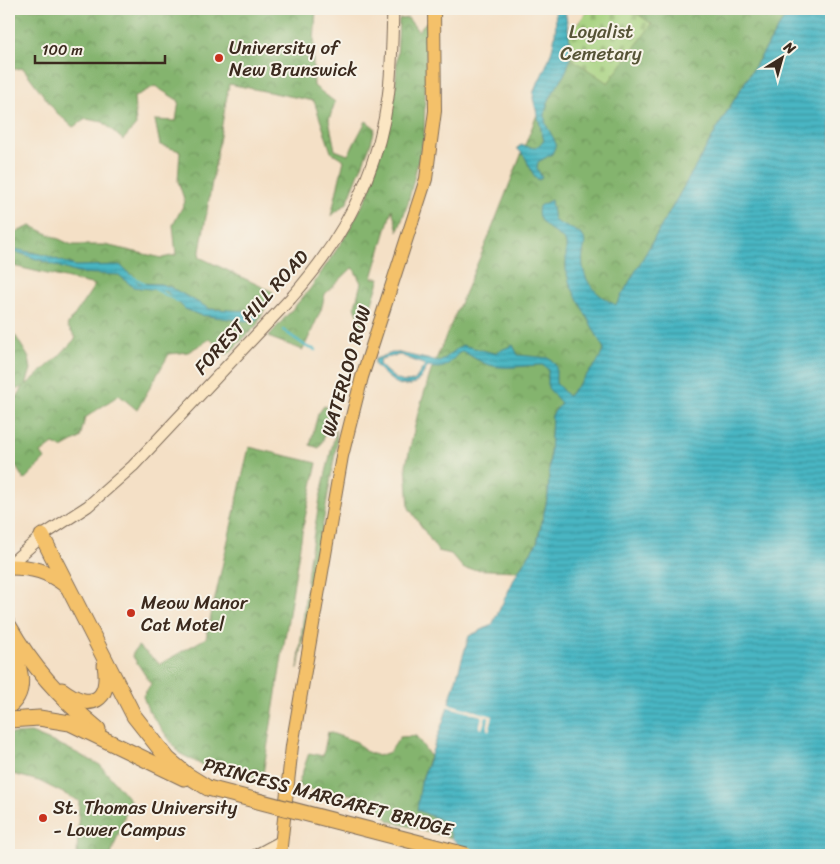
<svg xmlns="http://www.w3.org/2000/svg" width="840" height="864" font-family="Sriracha,sans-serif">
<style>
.forest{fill:url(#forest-crowns);stroke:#606f46}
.cemetery{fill:url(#cemetery-stones);stroke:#707e4e}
.water{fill:url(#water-rules);stroke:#427070;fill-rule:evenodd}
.pier{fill:#f4e0c6}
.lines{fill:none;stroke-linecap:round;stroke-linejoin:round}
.stream{stroke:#48b6c3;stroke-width:2.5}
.secondary-casing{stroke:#7c6a59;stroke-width:13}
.primary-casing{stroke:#7c6a59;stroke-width:14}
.highway-casing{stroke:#7c6a59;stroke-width:17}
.secondary{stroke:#fbe6c3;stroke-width:11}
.primary{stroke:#f4c16a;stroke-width:12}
.highway{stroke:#f4c16a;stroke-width:15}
.highway-bridge-casing{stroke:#7c6a59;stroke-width:17;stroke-linecap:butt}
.highway-bridge{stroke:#f4c16a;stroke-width:15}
.poi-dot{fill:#c8321e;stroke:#f7f3e8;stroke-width:2}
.labels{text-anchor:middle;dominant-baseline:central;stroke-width:4;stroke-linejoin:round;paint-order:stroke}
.park-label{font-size:19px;fill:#565436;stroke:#f7f3e8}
.poi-label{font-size:19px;fill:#3b2a1e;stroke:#f7f3e8;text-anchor:start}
.street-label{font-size:19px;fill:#3b2a1e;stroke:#f7f3e8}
</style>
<defs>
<pattern id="forest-crowns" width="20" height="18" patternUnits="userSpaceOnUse" patternTransform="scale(1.25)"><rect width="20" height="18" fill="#84b46e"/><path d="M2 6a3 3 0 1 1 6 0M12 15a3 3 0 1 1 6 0" fill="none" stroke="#6d935a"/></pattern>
<pattern id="cemetery-stones" width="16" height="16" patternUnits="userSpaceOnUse" patternTransform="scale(1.25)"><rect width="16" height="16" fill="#a6d27f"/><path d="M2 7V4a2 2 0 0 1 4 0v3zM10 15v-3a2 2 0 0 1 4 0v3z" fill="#90b46d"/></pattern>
<pattern id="water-rules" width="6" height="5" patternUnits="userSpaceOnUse" patternTransform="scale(1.25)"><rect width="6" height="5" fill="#48b6c3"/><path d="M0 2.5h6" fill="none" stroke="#3d949e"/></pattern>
</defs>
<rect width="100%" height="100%" fill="#f7f3e8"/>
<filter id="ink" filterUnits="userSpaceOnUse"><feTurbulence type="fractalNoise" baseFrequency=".02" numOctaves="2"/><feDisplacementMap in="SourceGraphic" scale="10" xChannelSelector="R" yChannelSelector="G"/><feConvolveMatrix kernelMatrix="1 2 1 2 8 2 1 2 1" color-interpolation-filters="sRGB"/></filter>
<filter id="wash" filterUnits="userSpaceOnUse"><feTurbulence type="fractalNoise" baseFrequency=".0096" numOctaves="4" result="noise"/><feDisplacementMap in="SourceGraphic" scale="20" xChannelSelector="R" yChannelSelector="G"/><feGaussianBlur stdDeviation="1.12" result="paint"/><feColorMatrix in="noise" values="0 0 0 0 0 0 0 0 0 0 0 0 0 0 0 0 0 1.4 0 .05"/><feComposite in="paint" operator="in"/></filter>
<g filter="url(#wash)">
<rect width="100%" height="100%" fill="#f4e0c6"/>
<g class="forest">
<polygon points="9,9 316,9 313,61 314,86 335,102 329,120 335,150 348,155 366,121 375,128 371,143 347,203 331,216 344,160 331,152 314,101 229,84 199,257 273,292 257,325 227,355 210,339 188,352 169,354 137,410 119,395 85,418 80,438 62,448 53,444 41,453 45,459 24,480 9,455 9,409 24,386 16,390 9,366 9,335 15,335 29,358 31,369 26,385 58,357 76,338 67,326 95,285 9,265 9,235 31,226 72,245 105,245 162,258 176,255 173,225 185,202 178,181 180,151 160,145 155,120 176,121 179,101 155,86 134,97 136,125 123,140 103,122 86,119 73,127 56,112 23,68 9,70"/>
<polygon points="630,9 790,9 726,113 597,363 552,415 548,495 537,543 518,571 464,569 451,554 438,551 409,508 406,465 418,413 431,371 487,241 557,64 558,50 652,24"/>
<polygon points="408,18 418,31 427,21 424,137 408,203 398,231 392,209 372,278 380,278 361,338 359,317 355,306 361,283 353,267 325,294 321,310 303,350 268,337 310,289 345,237 369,193 395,97 399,19"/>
<polygon points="324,406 330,408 323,440 319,448 310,445 318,414"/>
<polygon points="336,430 337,442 298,669 309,561 320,498"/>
<polygon points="249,447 317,463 303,527 262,780 222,765 202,765 179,753 148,710 143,696 151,684 132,655 138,646 160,664 206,638"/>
<polygon points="328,732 357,742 365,751 378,756 390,752 400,737 416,736 430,756 421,782 446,822 452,838 389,821 375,805 355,795 310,790 298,785 309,753 323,756"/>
<polygon points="31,733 65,747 100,765 130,800 111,855 77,855 79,801 39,781 9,773 9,734"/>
</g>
<polygon class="cemetery" points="589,9 630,9 652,24 608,83 558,50"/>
<g class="water">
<path d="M555,9H565C567,26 573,46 569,63C564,82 546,95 545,116C544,127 554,135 556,145L552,154L538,162L537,168L542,178L539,180L535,178L525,157L517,148L521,145L535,148L544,141L533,98L534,91C549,60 558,45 555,9Z"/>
<path d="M790,9H831V855H459L461,848L452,838L446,822L417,810L421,782L444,719L469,636L492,625L518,571L537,543L548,495L552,415L561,403L548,388V369L542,365C524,365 505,371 486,364C478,361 470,355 462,351C447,362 450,371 428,367C423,372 422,379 415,383C400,393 383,373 374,364L375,359L395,352L440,362L462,345L494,353L513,345L518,355L550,358L556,366V383L568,396L597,363L604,349L570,285L566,270V243C558,231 533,225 539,206L551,200L554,220C562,227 579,229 584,238C586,243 584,248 583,253C580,279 594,294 616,305L726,113ZM400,355L425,365L415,380C400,387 388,373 379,364L381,359Z"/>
<polygon points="9,248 45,255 75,266 120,265 139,283 161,284 170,287 210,309 249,311 258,317 254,322 199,315 185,309 166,291 133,287 119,275 77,273 19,253 9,252"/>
</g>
<polygon class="pier" points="446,703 493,716 489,731 487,729 489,717 486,717 482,729 479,728 482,716 445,706"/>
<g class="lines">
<g class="stream">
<polyline points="131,276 144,283"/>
<polyline points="153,288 179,302"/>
<polyline points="283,330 307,347 316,350"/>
</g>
</g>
</g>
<g filter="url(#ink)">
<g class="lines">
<g class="secondary-casing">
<g id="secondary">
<path d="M9,565L42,536L88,506L133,466L291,298C342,241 378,173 388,97C392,68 392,38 393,9"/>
<polyline points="256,855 280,842"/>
</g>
</g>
<g class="primary-casing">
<polyline id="primary" points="280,855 292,746 342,456 362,377 426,179 435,111 434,9"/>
</g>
<g class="highway-casing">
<g id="highway">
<polyline points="42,536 134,716 168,759 187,775 208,788"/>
<path d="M9,567C33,567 48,571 67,586"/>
<path d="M9,626C32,667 62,700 98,729"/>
<path d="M9,642C18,662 30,689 9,706"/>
<path d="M62,690C91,712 111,701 105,665"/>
<polyline points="9,720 39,718 70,723 184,778"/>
</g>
</g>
<use href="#secondary" class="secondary"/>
<use href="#primary" class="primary"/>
<use href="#highway" class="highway"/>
<g class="highway-bridge-casing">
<polyline id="highway-bridge" points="208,788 466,855"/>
</g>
<use href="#highway-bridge" class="highway-bridge"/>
</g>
</g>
<g class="poi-dot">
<circle cx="219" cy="58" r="5"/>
<circle cx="131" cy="613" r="5"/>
<circle cx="43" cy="818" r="5"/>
</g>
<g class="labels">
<g class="park-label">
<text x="601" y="31">Loyalist<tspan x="601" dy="22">Cemetary</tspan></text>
</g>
<g class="poi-label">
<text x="229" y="47">University of<tspan x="229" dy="22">New Brunswick</tspan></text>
<text x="141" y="602">Meow Manor<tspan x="141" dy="22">Cat Motel</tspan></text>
<text x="53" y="807">St. Thomas University<tspan x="53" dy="22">- Lower Campus</tspan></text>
</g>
<g class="street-label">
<text transform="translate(251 312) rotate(-48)">FOREST HILL ROAD</text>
<text transform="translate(346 371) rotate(-74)">WATERLOO ROW</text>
<text transform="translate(328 797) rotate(15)">PRINCESS MARGARET BRIDGE</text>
</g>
</g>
<rect width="840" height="864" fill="none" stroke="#f7f3e8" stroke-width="30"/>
<g transform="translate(782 58) rotate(37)" stroke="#f7f3e8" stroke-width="4" paint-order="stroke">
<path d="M0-4L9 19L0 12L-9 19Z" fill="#3b2a1e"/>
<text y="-8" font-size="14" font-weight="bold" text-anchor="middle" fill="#3b2a1e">N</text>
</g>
<path d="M35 55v8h130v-8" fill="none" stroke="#3b2a1e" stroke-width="2.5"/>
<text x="42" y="55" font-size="15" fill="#3b2a1e" stroke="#f7f3e8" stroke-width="4" paint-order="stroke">100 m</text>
</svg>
